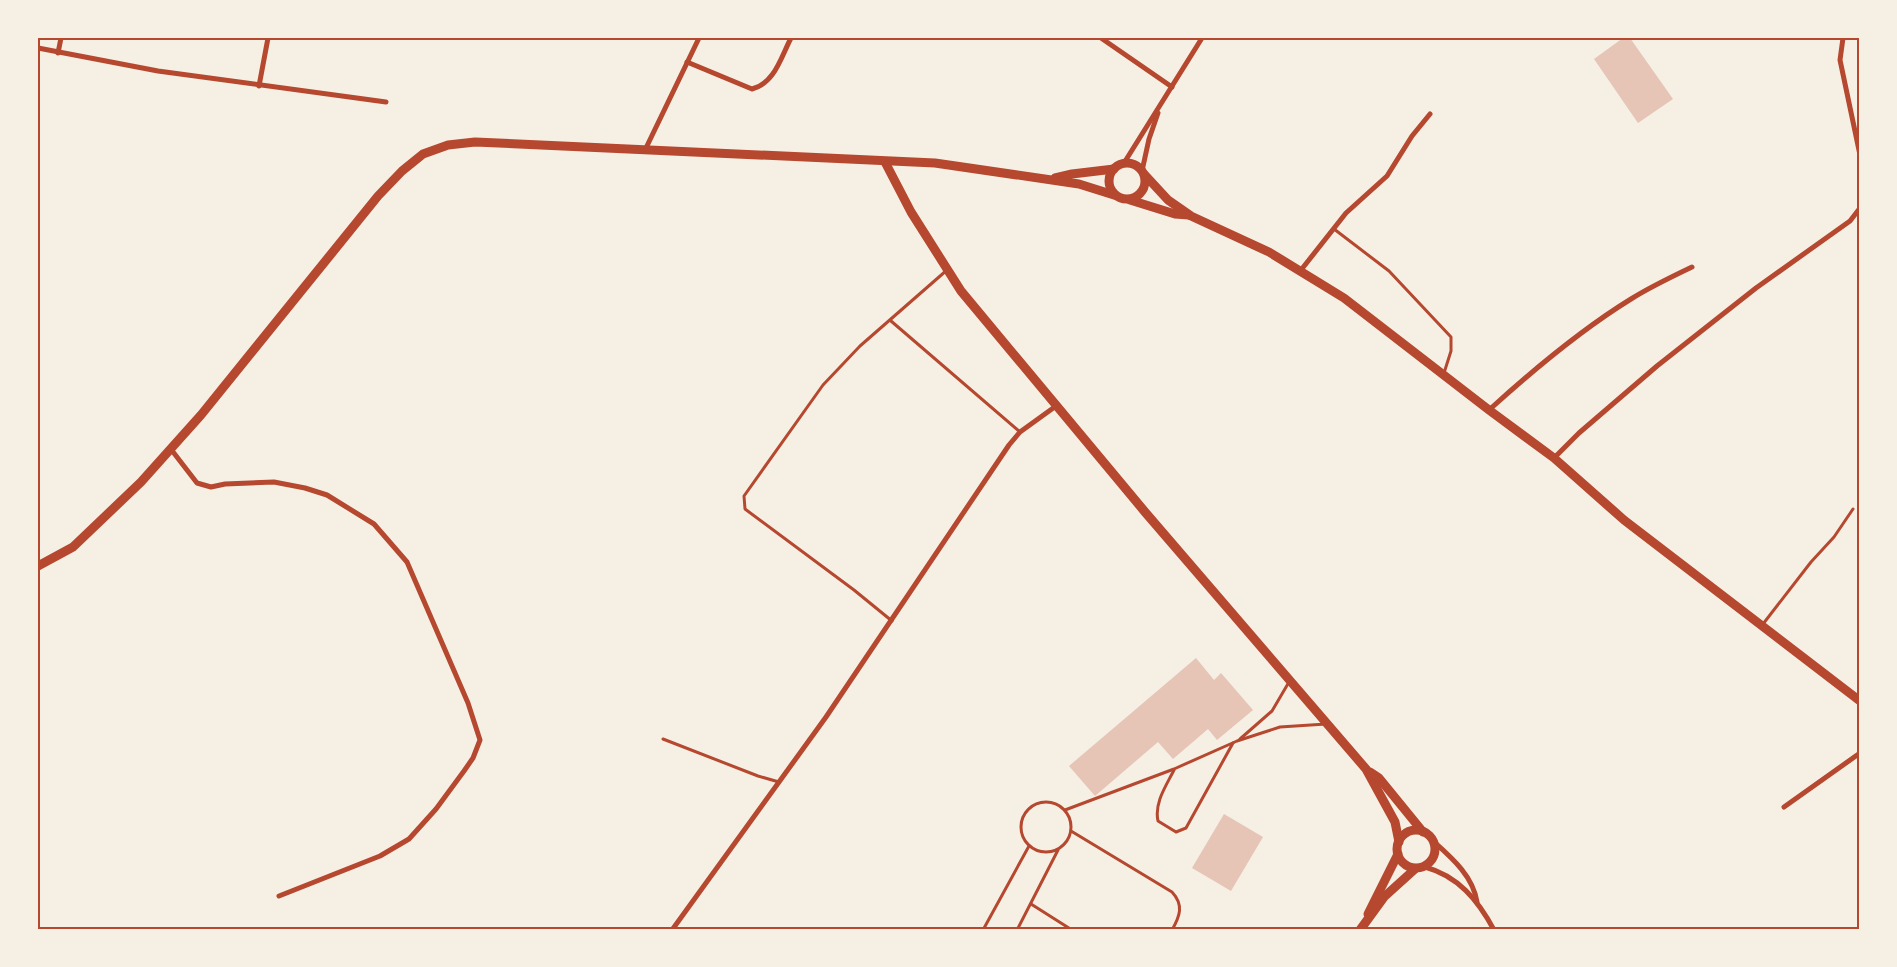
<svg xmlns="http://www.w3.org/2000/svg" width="1897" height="967" font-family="Helvetica,sans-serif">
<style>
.building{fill:#e6c5b7}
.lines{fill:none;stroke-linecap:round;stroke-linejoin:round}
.service{stroke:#b5482f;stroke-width:3}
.minor{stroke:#b5482f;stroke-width:5}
.tertiary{stroke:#b5482f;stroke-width:9}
.neatline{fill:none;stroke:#b5482f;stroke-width:2}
</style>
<rect width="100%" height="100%" fill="#f6efe4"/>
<g class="building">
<polygon points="1623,38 1630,38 1673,99 1638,123 1594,59"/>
<polygon points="1196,658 1214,680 1221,673 1253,710 1217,740 1208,729 1173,759 1158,742 1095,796 1069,766"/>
<polygon points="1224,814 1263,837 1231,891 1192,868"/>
</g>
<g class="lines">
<g class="service">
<polyline points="1334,229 1389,271 1451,337 1451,351 1444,373"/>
<polyline points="891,321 1020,432"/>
<polyline points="892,621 854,590 745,509 744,496 823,385 860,346 947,270"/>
<polyline points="1763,624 1811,562 1834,537 1853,509"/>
<polyline points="663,739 758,776 779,782"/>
<polyline points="1240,739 1272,711 1289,682"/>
<path d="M1174,770C1166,786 1154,803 1158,821L1176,832L1186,828L1233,743"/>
<circle cx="1046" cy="827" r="25"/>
<polyline points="1065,810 1174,769 1237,741 1280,727 1326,724"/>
<path d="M1071,831L1172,892C1184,905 1180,916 1172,930"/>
<polyline points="1031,904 1072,930"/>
<polyline points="983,930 1029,846"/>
<polyline points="1017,930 1058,850"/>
</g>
<g class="minor">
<polyline points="1101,38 1172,87"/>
<polyline points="1843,38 1840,60 1860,155"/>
<polyline points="38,48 158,71 386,102"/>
<polyline points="58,53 61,38"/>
<path d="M687,62L752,89C775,83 781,57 791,38"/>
<polyline points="259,86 268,38"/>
<polyline points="645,150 699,38"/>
<polyline points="1124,163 1202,38"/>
<polyline points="1142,171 1149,139 1158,113"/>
<polyline points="1301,270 1346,213 1387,176 1412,136 1430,114"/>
<path d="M1489,410C1533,370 1579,331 1631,299C1650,287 1671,277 1692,267"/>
<polyline points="170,448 197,483 211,487 225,484 274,482 305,488 327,495 374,524 407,562 468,703 480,740 473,758 464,771 436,809 409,839 380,856 279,896"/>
<polyline points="1554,458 1579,433 1657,366 1756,288 1850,221 1860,208"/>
<polyline points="1784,807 1860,753"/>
<path d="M1433,841C1452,858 1473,876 1477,902"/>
<path d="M1425,867C1458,876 1478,900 1494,930"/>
<polyline points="672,930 826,717 1009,445 1020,432 1056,406"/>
</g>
<g class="tertiary">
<polyline points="885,162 911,212 961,291 1145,512 1366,769 1395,822 1399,842"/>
<circle cx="1127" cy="181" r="18"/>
<polyline points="1144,174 1168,200 1191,216 1269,252 1344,298 1489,410 1554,458 1624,520 1860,701"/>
<polyline points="1055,178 1072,174 1114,169"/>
<polyline points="1130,200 1175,214 1189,215"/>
<polyline points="38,566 73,547 141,482 201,415 378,196 402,171 423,154 448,145 475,142 935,163 1079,184 1114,195"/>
<polyline points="1370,772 1379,778 1423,832"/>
<circle cx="1416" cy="849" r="19"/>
<polyline points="1368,914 1398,854"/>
<polyline points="1360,930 1384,897 1415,869"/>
</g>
</g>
<rect width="1897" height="967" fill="none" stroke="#f6efe4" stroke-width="78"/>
<rect x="39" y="39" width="1819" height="889" class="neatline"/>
</svg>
